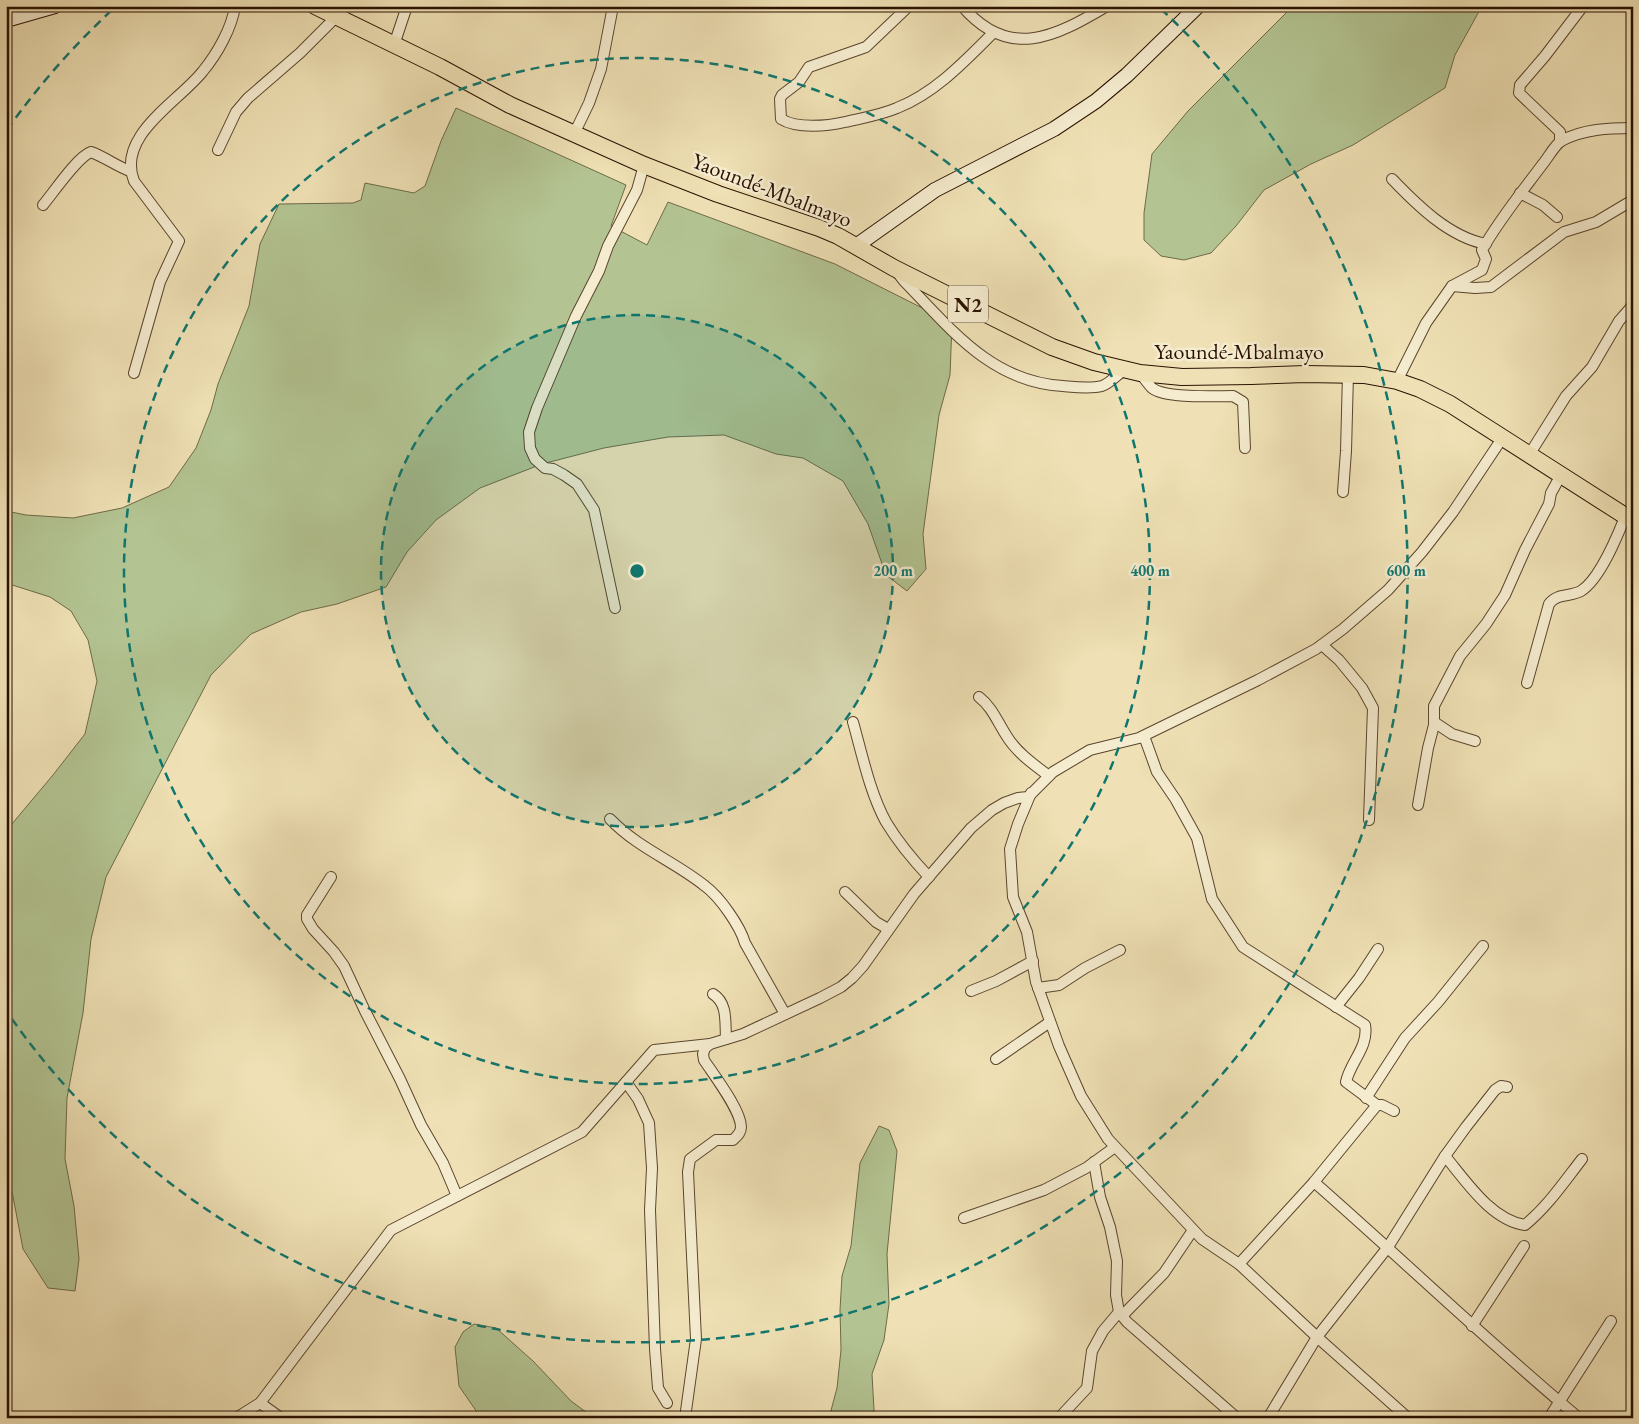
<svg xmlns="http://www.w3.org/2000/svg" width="1639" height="1424" font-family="'EB Garamond',serif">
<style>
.green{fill:#b3c492;stroke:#6e6a49}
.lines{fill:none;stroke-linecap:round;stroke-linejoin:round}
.minor-casing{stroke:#5b452d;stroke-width:12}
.secondary-casing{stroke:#2a1100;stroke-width:16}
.trunk-casing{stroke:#2a1100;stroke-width:18}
.minor{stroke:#f5eccf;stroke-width:10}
.secondary{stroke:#f5eccf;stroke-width:14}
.trunk{stroke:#efe1b5;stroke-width:16}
.ring{fill:none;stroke:#0f766e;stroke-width:2.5;stroke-dasharray:9 6}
.labels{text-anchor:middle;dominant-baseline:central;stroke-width:5;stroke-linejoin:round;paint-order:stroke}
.shield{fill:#f5eccf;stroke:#67533e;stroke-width:1}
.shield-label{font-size:21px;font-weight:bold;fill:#2a1100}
.street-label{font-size:22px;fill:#2a1100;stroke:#f5eccf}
.centre{fill:#0f766e;stroke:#f5eccf;stroke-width:2.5}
.ring-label{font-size:15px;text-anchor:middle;font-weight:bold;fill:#0f766e;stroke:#f5eccf;stroke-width:5;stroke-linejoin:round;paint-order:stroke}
</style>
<rect width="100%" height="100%" fill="#efe1b5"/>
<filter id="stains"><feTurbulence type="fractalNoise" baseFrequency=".004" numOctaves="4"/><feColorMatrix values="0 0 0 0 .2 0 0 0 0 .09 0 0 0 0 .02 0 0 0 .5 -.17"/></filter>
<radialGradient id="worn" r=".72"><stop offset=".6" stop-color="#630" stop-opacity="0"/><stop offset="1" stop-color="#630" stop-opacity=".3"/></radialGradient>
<g class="green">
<polygon points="1293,6 1482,6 1455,55 1445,88 1353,145 1311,164 1264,190 1236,226 1211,253 1184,260 1161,256 1144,240 1144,213 1152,154 1188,111"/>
<polygon points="456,108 626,185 611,226 647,245 668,202 835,264 952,323 950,375 939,415 923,534 926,569 907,591 886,575 868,524 843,481 803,458 776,454 724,435 668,437 604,448 542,464 480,488 436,520 407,552 386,587 337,604 301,612 251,634 211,675 106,877 91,939 83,1013 67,1098 65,1159 74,1206 79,1259 75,1291 48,1288 23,1249 6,1160 6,1076 8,1060 6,1055 6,831 53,775 85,734 97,681 88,640 71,611 50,597 6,583 6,511 26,515 73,518 122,508 169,487 196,448 211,410 218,384 249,306 260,244 279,204 353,203 361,200 365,183 414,193 425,186 441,141"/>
<polygon points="879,1126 889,1130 897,1151 887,1254 889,1304 884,1340 872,1374 874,1410 872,1418 829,1418 837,1388 841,1350 840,1310 842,1276 851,1246 860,1163"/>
<polygon points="474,1324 496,1328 533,1361 571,1401 594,1418 481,1418 459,1386 455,1347 463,1332"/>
</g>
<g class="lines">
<g class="minor-casing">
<g id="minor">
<path d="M909,6L866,47L809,67L799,82L782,95L780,99L781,119C797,129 828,126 845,122C862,118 881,115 897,108C935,93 965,61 993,33"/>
<path d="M962,6C1009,61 1055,37 1107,6"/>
<polyline points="394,45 407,6"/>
<polyline points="574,134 589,103 601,69 613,6"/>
<polyline points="1560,142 1560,132 1519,93 1520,85 1545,56 1583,6"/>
<polyline points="218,150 236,112 248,98 300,53 336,17"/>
<path d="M1392,179C1417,205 1449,237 1486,244"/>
<polyline points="1520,193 1543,205 1557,217"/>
<path d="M43,205C54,192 77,157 91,152C105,157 116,166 130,171"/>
<path d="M897,272L904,281C951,329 991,382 1063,386C1075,387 1090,389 1102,386C1109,384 1117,375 1124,370"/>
<polyline points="1452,286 1475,288 1491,287 1564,232 1596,222 1633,200"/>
<path d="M134,373L160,282L179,241L134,181C116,135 180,101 203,71C217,54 232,28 235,6"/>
<path d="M1140,373C1144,378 1148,384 1152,388C1166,399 1216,396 1233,396L1243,402L1245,448"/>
<path d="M1397,381L1426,323L1452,286L1482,270L1486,259L1482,250C1499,220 1521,193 1542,165C1548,158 1554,146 1561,141C1583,129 1609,128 1633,128"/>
<polyline points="1529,455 1566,396 1592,367 1619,321 1633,305"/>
<polyline points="1343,492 1346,451 1348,374"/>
<polyline points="615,608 594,510 577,484 564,475 553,469 545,468 535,459 530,448 529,432 537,408 576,316 599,271 608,246 637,190 644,165"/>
<polyline points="1322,645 1339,660 1362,688 1373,708 1369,820"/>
<path d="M1527,683L1549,604C1557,593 1570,597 1581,591C1600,579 1617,537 1625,517"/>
<path d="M979,697C992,707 997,721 1006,735C1016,752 1033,764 1049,776"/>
<path d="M853,722C862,754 870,793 886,822C898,842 913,860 929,877"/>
<polyline points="1434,722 1452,734 1475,741"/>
<path d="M1144,736L1157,772L1176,800L1197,838L1212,899L1243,947L1365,1025C1369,1047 1350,1062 1346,1082L1377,1105H1382L1394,1111"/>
<polyline points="1031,793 1018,824 1010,849 1013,897 1027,932 1036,982 1059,1046 1081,1096 1108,1139 1202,1239 1239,1264 1317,1337 1408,1418"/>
<polyline points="1418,805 1428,748 1434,725 1434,706 1460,656 1486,624 1505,595 1525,550 1549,504 1551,493 1561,475"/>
<path d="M610,819C639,849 674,861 705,886C720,897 740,926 745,943L785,1014"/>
<polyline points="331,877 307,915 307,919 313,929 334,952 344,966 365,1011 400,1079 421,1125 443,1163 457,1196"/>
<polyline points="845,892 876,922 888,929"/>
<polyline points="1038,988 1059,985 1085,968 1120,950"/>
<polyline points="971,991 996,981 1033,961"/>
<path d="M713,994C728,1003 725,1023 726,1039"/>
<polyline points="1336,1007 1359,978 1378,949"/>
<polyline points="996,1059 1050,1022"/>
<polyline points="626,1082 638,1099 649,1123 652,1168 650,1210 655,1349 658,1388 667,1403"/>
<polyline points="1366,1098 1405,1038 1438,1002 1483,946"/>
<polyline points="1445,1156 1466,1127 1495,1090 1501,1086 1507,1087"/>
<polyline points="1094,1162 1100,1197 1110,1227 1117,1261 1116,1295 1119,1312 1127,1322 1237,1418"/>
<path d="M1314,1182C1403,1260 1488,1342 1579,1418"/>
<polyline points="964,1218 1044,1190 1086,1168 1115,1147"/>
<polyline points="1239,1264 1314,1182 1377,1105"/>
<polyline points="1122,1316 1164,1273 1193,1230"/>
<polyline points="1472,1326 1524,1246"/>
<polyline points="260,1403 281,1418"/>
<polyline points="236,1418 260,1403 391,1230 582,1132 654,1050 710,1044"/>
<path d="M685,1418L696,1339L688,1172L690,1159L716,1140H733C737,1136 741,1133 741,1127C741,1110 713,1074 704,1060L703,1054L705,1048L710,1044L743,1034L820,998L841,987L852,978L863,966L914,894L971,828L992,810L1004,803L1018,798L1028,797L1053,772L1090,750L1139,738L1258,680L1316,649L1343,629L1388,590L1422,552L1453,512L1503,437"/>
<polyline points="1059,1418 1087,1388 1092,1351 1103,1331 1119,1312"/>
<path d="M1268,1418L1317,1337L1388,1247L1445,1156C1466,1181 1491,1220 1525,1225C1548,1206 1564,1182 1582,1159"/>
<polyline points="1549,1418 1611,1321"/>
</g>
</g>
<g class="secondary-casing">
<g id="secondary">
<polyline points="6,20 55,6"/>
<polyline points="856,246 935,190 1054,129 1096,101 1127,75 1198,6"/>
</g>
</g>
<g class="trunk-casing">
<polyline id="trunk" points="315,6 440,67 510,105 644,165 718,194 819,228 838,236 894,268 1052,347 1094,362 1140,373 1182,377 1251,376 1305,374 1364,375 1397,381 1420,389 1450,404 1633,521"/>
</g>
<use href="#minor" class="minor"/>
<use href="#secondary" class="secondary"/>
<use href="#trunk" class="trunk"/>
</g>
<circle cx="637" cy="571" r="256" fill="#0f766e" fill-opacity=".12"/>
<g class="ring">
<circle cx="637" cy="571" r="256"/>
<circle cx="637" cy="571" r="513"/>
<path d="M7 130A769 769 0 0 1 113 9M1161 9A769 769 0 1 1 7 1012"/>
</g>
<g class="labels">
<rect class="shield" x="948" y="285.5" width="40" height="37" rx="4"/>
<g class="shield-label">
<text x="968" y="304">N2</text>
</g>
<g class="street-label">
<text transform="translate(772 190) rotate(21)">Yaoundé-Mbalmayo</text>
<text x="1239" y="351">Yaoundé-Mbalmayo</text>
</g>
</g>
<circle cx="637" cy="571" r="8" class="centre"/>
<g class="ring-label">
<text x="893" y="576">200 m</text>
<text x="1150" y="576">400 m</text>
<text x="1406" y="576">600 m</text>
</g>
<rect width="1639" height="1424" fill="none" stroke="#efe1b5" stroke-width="25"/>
<rect x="8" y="8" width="1624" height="1409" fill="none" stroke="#2a1100" stroke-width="2.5"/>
<rect x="12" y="12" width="1614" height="1399" fill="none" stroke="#2a1100"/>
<rect width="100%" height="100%" filter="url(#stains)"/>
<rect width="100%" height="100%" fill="url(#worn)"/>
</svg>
